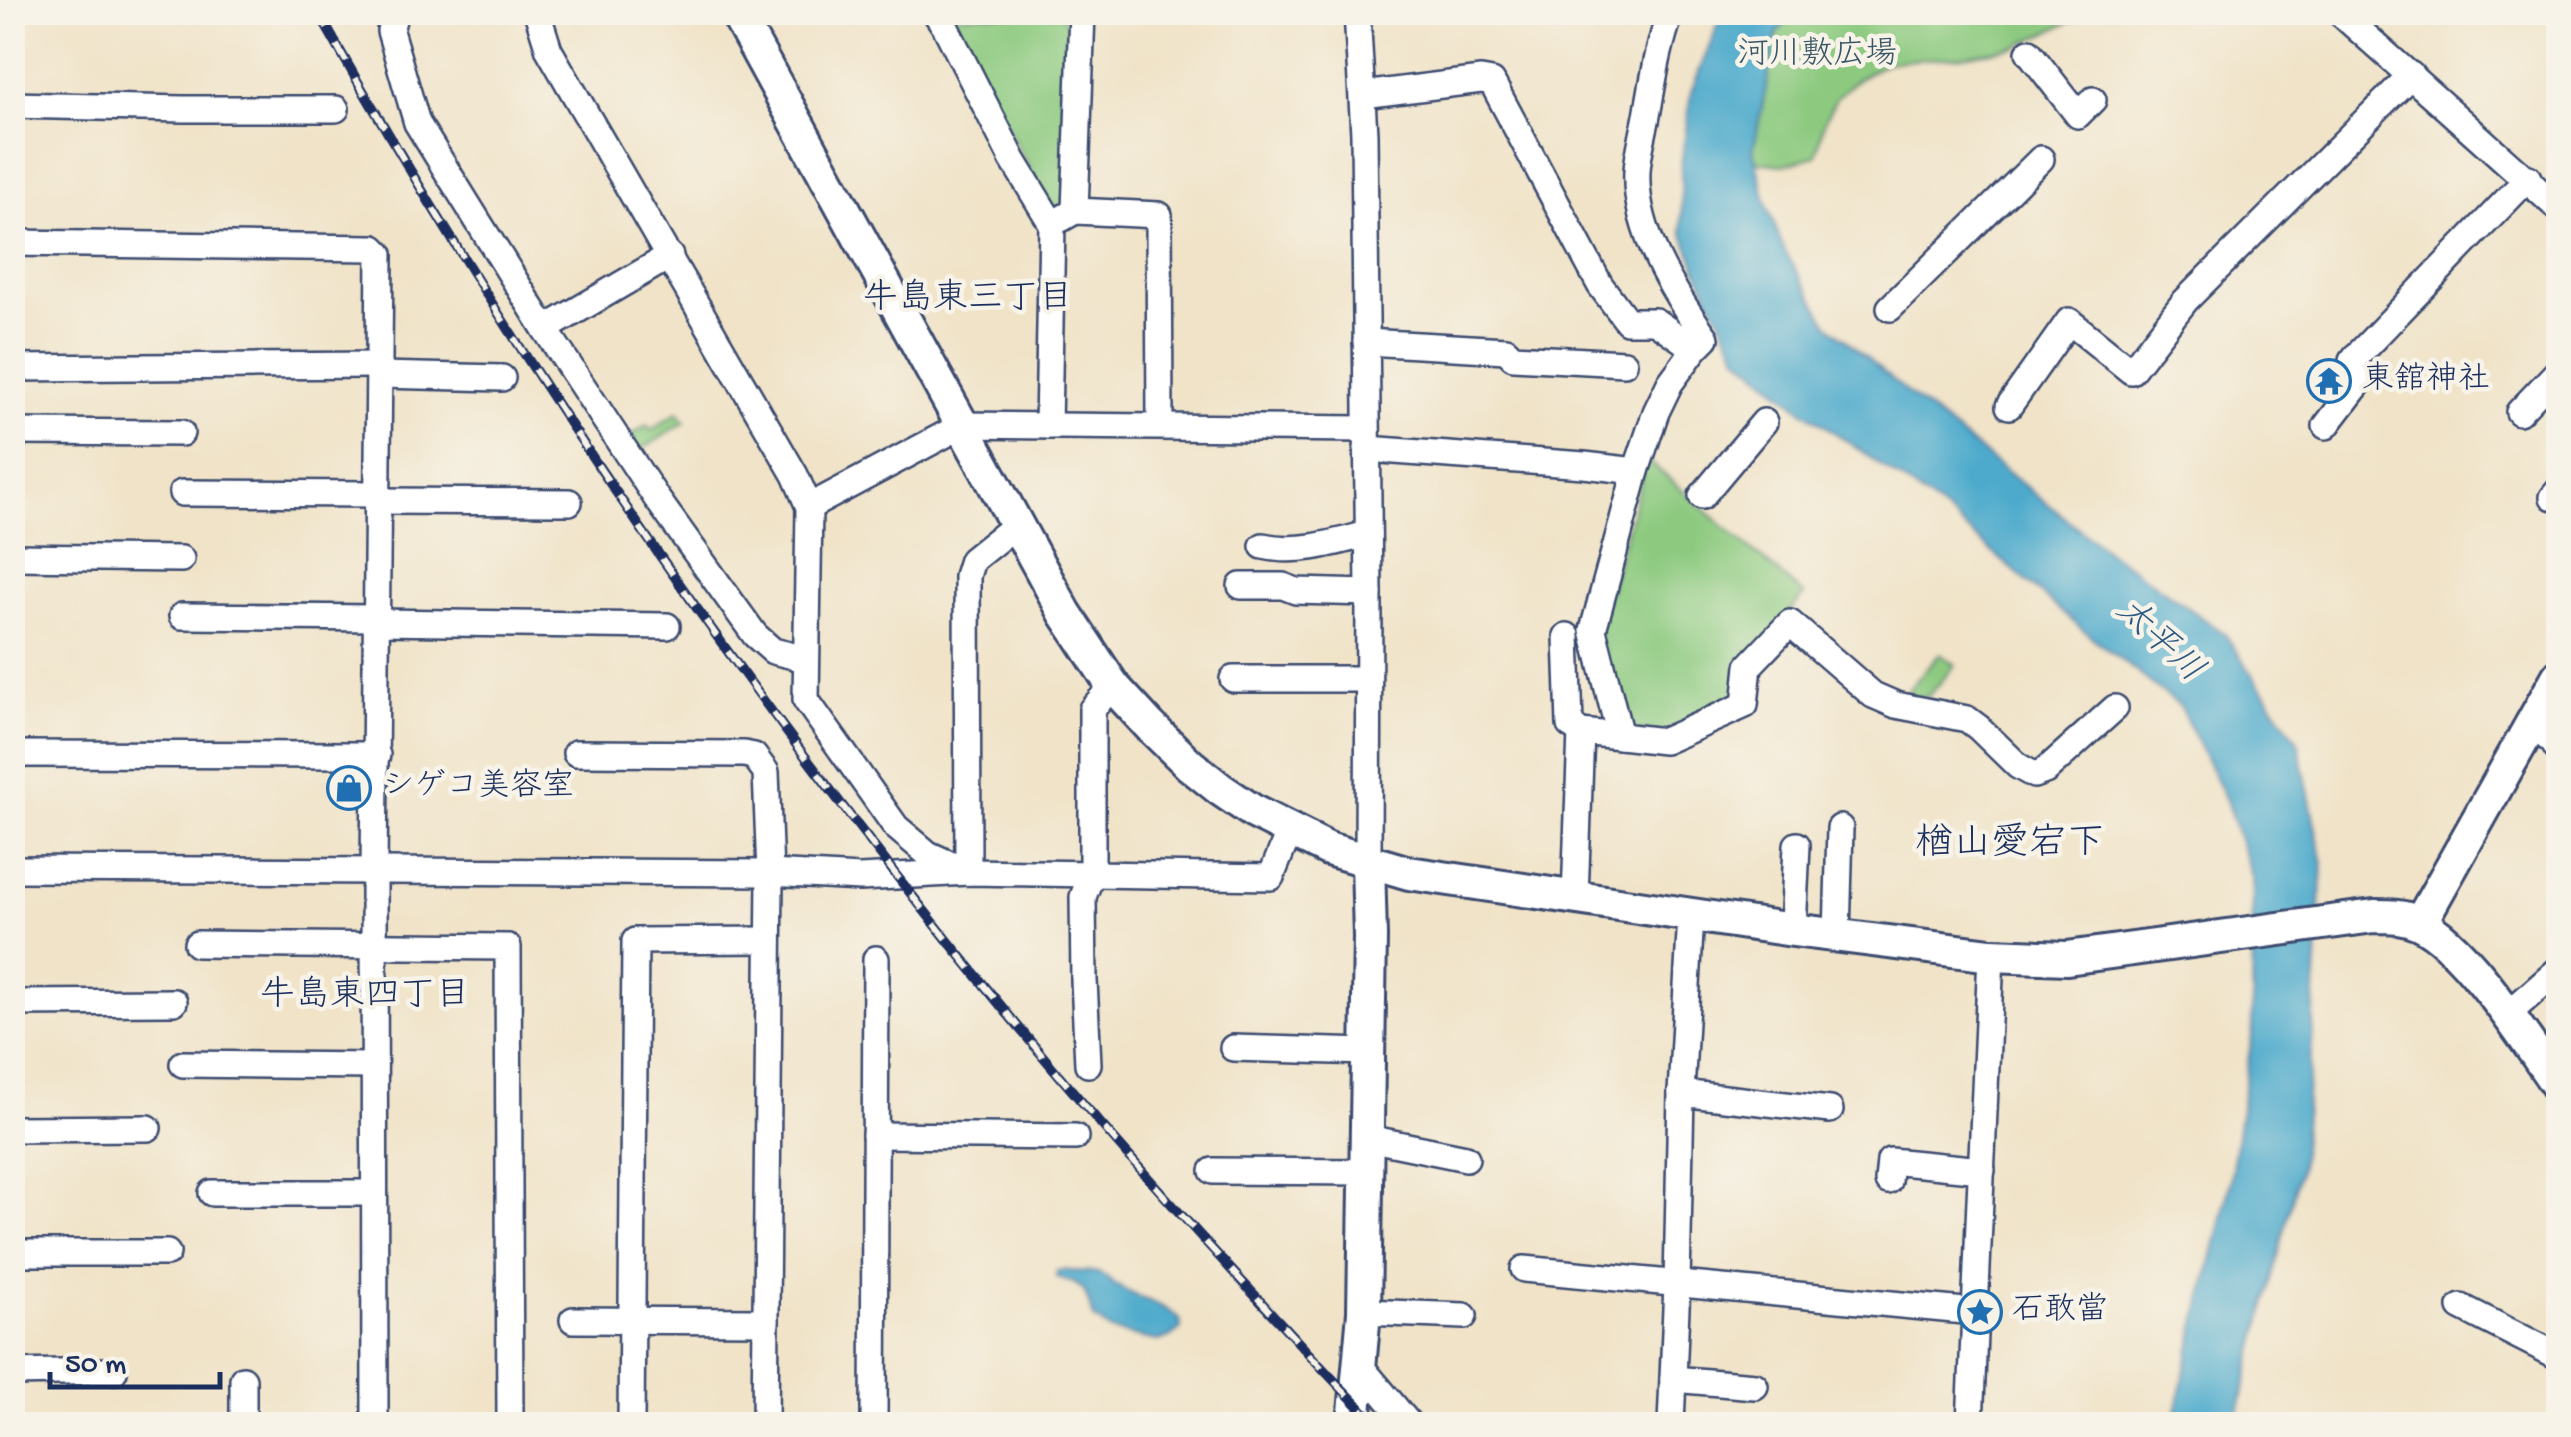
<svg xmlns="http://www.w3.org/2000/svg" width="2571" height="1437" font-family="'Gochi Hand','Klee One',sans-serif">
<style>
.green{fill:#8dca80;stroke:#547c6f;stroke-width:2.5}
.water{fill:#4eaacc;stroke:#346c95;stroke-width:2.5}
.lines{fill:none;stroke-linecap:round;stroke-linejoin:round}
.minor-casing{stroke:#3b4a6e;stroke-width:30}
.tertiary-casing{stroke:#3b4a6e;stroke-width:38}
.minor{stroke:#fff;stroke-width:25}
.tertiary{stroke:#fff;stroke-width:32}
.rail-casing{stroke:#1b2f5e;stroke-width:10}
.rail{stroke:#f7f3e8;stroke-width:6;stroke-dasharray:19;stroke-linecap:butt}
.labels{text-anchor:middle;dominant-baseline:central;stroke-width:9;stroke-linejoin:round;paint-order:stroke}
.park-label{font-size:32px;fill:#385666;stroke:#f7f3e8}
.poi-label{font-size:32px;fill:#1b2f5e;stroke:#f7f3e8;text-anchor:start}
.neighbourhood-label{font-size:35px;fill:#1b2f5e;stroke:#f7f3e8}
.water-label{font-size:35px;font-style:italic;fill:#2d5a84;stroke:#f7f3e8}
.quarter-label{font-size:38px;fill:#1b2f5e;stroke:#f7f3e8}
</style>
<rect width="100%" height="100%" fill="#f7f3e8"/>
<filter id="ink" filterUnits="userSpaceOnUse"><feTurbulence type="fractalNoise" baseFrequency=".01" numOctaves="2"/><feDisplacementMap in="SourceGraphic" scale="20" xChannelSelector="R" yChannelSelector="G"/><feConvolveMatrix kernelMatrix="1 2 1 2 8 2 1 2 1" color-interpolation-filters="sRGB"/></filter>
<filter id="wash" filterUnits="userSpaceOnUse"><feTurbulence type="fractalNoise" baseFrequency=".0048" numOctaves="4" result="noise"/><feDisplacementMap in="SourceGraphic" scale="40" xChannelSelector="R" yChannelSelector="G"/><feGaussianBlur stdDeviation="2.25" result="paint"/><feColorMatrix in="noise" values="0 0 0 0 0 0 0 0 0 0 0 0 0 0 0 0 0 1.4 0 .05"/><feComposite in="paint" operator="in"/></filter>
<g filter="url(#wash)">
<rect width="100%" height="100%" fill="#f0e3c8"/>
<g class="green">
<polygon points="1794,13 2089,13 2016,47 1962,56 1888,62 1857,79 1837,97 1824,122 1816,156 1783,165 1756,162 1753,150 1777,33"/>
<polygon points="1060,14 1067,23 1066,200 1057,209 1050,207 947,15"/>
<polygon points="678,412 685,422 640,451 630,436 647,425 651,430"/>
<polygon points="1647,460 1804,595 1740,668 1738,701 1667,735 1623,729 1597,630"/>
<polygon points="1940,654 1955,665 1928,697 1913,696 1907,691"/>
</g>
<g class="water">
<polygon points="1726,13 1794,13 1777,33 1753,150 1768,209 1785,252 1829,325 1918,402 2106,550 2224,633 2298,741 2323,864 2312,1043 2300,1168 2236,1424 2173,1424 2230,1183 2252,1035 2253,880 2226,800 2179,705 2084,631 1945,511 1796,405 1738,355 1705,288 1682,230 1681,167 1691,92 1717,27"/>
<path d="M1063,1270C1076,1273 1092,1269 1103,1275C1108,1278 1111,1283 1116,1285C1137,1299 1162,1302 1180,1320L1181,1329L1169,1338L1157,1341L1111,1331L1094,1318L1084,1290L1074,1283L1056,1277L1057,1271Z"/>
</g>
</g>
<g filter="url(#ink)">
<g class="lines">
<g class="minor-casing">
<g id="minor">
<polyline points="395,12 390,31 417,123 545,329 657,499 755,635 773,651 806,659"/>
<polyline points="537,12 549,50 795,475 809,507 806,700 896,827 928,854 963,870"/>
<polyline points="935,12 946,28 1013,160 1052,224 1048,426"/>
<polyline points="1357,12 1364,134 1369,593 1368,862"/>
<polyline points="2339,12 2558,208"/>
<polyline points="2029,52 2078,115 2093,100"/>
<polyline points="1363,95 1481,80 1492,82 1600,285 1627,321 1655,321 1695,349"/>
<polyline points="12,105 183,109 336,109"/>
<polyline points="1075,211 1159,215 1160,426"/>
<polyline points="1061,219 1075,211 1082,12"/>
<polyline points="12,243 374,248 380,254 374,872 375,1424"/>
<polyline points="1890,308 2041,159"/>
<polyline points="545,329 670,256"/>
<polyline points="1366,342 1506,350 1513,357 1624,363"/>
<polyline points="2352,361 2528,178"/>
<polyline points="12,368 379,365"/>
<polyline points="379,375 502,378"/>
<polyline points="2009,406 2069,321 2131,371 2185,301 2411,75"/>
<polyline points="2519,412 2558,371"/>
<path d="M2326,426L2359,383C2361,374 2355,366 2356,356"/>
<polyline points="12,432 181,433"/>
<polyline points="1367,449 1584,465 1636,471"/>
<polyline points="182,493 377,494"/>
<polyline points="1702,496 1764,422"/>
<polyline points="2553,497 2558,491"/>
<polyline points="377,501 569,502"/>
<polyline points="809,507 963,425 1366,429"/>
<path d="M1263,546C1297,554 1334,543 1368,534"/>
<polyline points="12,557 181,559"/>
<polyline points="1241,586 1283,586 1296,591 1369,593"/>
<polyline points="182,616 377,618"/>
<polyline points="378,622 667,626"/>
<polyline points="1567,636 1570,725 1581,732"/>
<polyline points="1233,679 1367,679"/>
<polyline points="2530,724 2553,742 2558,750"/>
<polyline points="1620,736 1664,741 1745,705 1749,666 1790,623 1873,695 1896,705 1967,719 1979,728 2018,766 2034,775 2045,771 2115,708"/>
<polyline points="576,753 744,754 754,756 766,772 770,873 765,1424"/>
<polyline points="12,754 377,755"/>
<polyline points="12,869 770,873 860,878 968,872 1271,877 1290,830"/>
<polyline points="968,872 967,576 972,560 1017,524"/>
<path d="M1575,898L1581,732L1620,736L1593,630L1636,471L1656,412L1670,383L1695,349L1706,338C1673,292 1634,230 1637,171C1638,150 1645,130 1648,110C1654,76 1659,44 1671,12"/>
<polyline points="1793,930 1797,845"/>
<polyline points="1837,935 1840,828"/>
<polyline points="197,944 508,947 510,1424"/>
<polyline points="12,1003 174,1002"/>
<polyline points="2507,1015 2558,970"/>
<polyline points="1233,1048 1368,1052"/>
<polyline points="183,1064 374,1066"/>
<polyline points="1088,1064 1084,980 1083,897 1092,873 1092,709 1113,686"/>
<polyline points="1681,1093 1830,1110"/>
<polyline points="12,1129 148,1128"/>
<polyline points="875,1135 1075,1137"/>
<polyline points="1368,1138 1466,1158"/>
<polyline points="1213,1171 1367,1172"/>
<polyline points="1888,1181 1890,1161 1982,1170"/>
<polyline points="212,1193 373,1193"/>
<polyline points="12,1253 167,1253"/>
<polyline points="1524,1269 1975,1312"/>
<polyline points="2461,1307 2558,1356"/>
<polyline points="1364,1312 1464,1316"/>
<polyline points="573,1320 766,1321"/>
<polyline points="1361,1367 1409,1424"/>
<polyline points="12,1373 114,1371"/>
<polyline points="1673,1379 1755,1386"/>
<polyline points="243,1424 243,1379"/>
<polyline points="631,1424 635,941 769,940"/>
<polyline points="874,1424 876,959"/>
<polyline points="1671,1424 1677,1285 1681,1093 1691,915"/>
<polyline points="1970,1424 1991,955"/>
</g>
</g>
<g class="tertiary-casing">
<g id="tertiary">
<path d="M736,12L1065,613L1113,686L1150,726L1190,765L1220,789L1254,812L1328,849L1409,873L1793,930L1991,955L2067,958L2374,916C2390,916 2404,916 2419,923C2466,945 2527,1042 2558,1086"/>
<polyline points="2420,923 2558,677"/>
<polyline points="1354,1424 1364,1312 1370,937 1368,862"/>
</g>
</g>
<use href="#minor" class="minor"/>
<use href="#tertiary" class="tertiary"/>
<g class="rail-casing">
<path id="rail" d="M318,12C515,362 743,691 997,1001C1078,1100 1162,1195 1249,1289C1291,1334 1332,1381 1377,1424"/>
</g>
<use href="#rail" class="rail"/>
</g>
</g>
<defs>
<g id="temple-ring" transform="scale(2.25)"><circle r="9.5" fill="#f7f3e8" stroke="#1f6fb2" stroke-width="1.5"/><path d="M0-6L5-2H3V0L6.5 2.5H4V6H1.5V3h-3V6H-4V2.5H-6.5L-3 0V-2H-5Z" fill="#1f6fb2"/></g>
<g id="shop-ring" transform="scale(2.25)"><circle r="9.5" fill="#f7f3e8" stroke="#1f6fb2" stroke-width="1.5"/><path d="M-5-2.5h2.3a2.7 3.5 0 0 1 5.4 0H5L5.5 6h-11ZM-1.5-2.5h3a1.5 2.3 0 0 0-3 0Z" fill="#1f6fb2"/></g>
<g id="sight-ring" transform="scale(2.25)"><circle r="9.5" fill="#f7f3e8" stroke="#1f6fb2" stroke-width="1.5"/><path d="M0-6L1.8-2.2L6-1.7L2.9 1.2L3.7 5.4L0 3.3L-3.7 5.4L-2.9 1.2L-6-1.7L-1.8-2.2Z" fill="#1f6fb2"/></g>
</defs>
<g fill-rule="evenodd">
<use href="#temple-ring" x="2329" y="381"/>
<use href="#shop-ring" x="349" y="788"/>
<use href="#sight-ring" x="1980" y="1312"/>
</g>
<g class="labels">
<g class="park-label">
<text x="1817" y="56">河川敷広場</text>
</g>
<g class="poi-label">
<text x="2362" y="381">東舘神社</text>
<text x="382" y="788">シゲコ美容室</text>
<text x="2012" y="1312">石敢當</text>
</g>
<g class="neighbourhood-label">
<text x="968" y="300">牛島東三丁目</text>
<text x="365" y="997">牛島東四丁目</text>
</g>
<g class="water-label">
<text transform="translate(2158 642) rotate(43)">太平川</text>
</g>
<g class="quarter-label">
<text x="2010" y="846">楢山愛宕下</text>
</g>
</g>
<rect width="2571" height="1437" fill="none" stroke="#f7f3e8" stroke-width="50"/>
<path d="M50 1372v15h170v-15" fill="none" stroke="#1b2f5e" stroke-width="5"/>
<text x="65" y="1372" font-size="30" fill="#1b2f5e" stroke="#f7f3e8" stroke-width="8" paint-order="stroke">50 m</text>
</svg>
